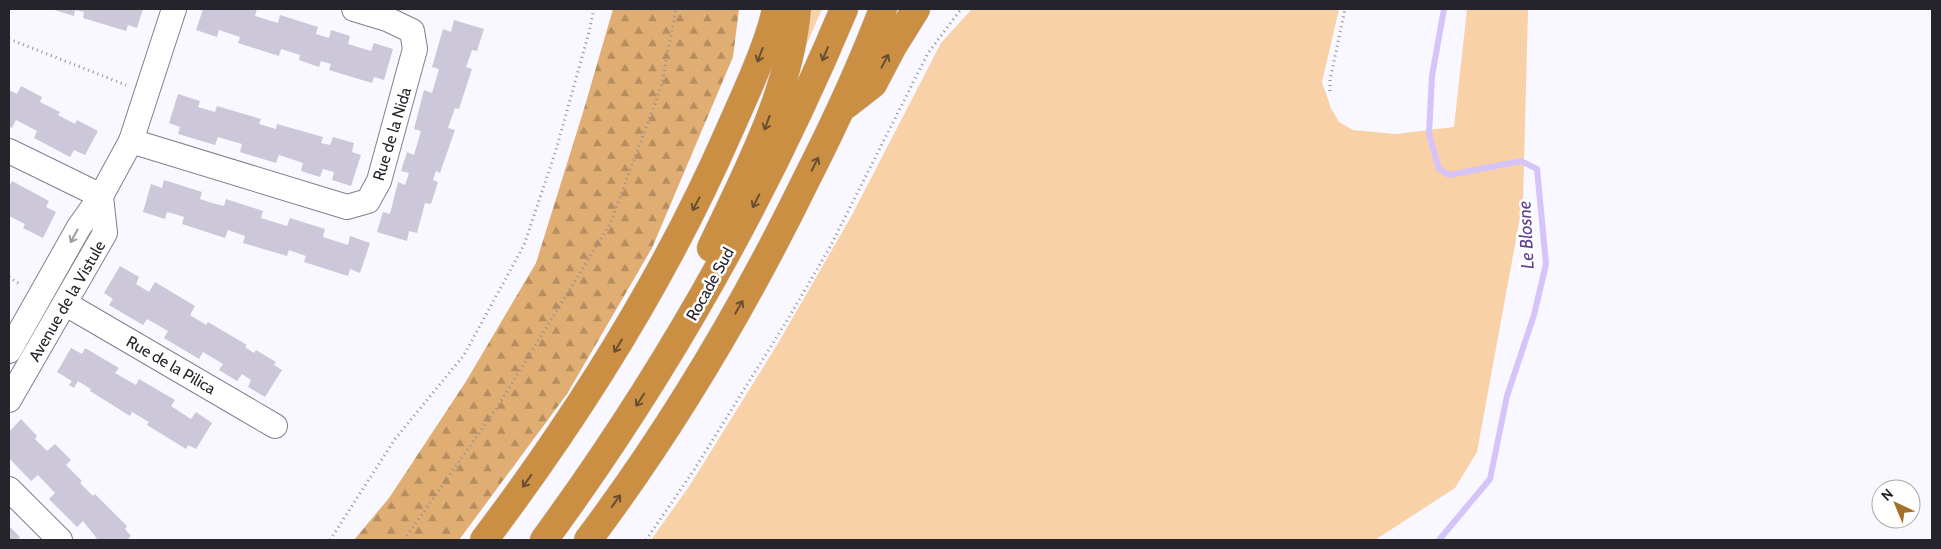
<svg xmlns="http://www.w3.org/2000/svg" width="1941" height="549" font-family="Cabin,sans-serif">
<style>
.grass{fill:#f8d2a6}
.forest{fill:url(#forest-firs)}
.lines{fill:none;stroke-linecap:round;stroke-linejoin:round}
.stream{stroke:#d5c3f9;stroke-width:6}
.building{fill:#cdc7da}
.street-casing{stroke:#847e90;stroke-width:26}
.highway-casing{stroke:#d4d3d5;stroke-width:29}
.path{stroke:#918f96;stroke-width:3;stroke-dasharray:1 4;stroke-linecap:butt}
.street{stroke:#fff;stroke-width:24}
.highway{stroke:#ca8f42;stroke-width:28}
.oneway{stroke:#684f34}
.oneway2{stroke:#9d9ca0}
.labels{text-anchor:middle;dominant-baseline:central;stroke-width:5;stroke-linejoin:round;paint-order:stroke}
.street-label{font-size:16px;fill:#26242b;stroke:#fff}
.water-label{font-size:18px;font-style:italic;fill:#60408f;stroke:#fff}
</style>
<defs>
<pattern id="forest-firs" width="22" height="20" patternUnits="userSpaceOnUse" patternTransform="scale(1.25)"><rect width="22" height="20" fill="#e0ae72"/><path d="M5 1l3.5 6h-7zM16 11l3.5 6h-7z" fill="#b58d5e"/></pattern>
</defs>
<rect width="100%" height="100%" fill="#f9f7ff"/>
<g class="grass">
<polygon points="804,9 822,9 802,55"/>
<polygon points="972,9 1339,9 1322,82 1331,108 1339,122 1353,130 1396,134 1454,127 1467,9 1528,9 1523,201 1477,452 1455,488 1375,540 651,540 690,485 777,345 852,215 941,43"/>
</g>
<polygon class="forest" points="613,9 739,9 733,57 652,248 567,394 459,540 354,540 389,498 465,383 536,263 584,109"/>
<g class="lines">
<polyline class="stream" points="1439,540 1490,479 1507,396 1534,315 1546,264 1537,169 1521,161 1449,175 1439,169 1429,134 1432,76 1444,9"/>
</g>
<g class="building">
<polygon points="51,9 143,9 137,28 128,25 126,31 83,18 84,12 75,10 74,16"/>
<polygon points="203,9 257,9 255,16 278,23 280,15 318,27 316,34 329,38 331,30 350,36 348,44 371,51 374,43 393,49 384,80 374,77 372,83 329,70 331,64 321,61 319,67 299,60 300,55 281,49 279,56 238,43 240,37 219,30 217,37 196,30"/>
<polygon points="454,20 484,29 477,51 472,50 469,59 466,67 472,69 459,109 455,108 448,128 455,130 440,173 436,171 433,180 438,182 431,204 425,203 417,233 409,231 407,241 377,232 383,212 390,214 398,182 405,185 409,173 401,171 407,152 414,155 421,131 414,129 424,90 432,93 439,69 432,67 443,29 451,32"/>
<polygon points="21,86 42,97 40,102 60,112 58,115 75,124 77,120 98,131 85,155 74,150 70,157 34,138 37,131 16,120 12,128 9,126 9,90 17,94"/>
<polygon points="178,94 200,101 198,107 215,112 217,106 261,119 259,124 276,129 277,124 323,137 321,143 330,145 333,137 354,143 352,152 361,155 351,186 332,180 334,172 323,169 320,177 301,171 303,163 279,155 276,163 240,152 242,144 218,137 215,145 178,134 180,127 169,123"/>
<polygon points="164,180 202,192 200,199 212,203 224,206 226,199 263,211 261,218 287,226 290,218 325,229 323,237 348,245 350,236 370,243 360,273 350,269 348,276 304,262 306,256 289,250 287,256 243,243 245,236 228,230 225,238 182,224 184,217 175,214 167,212 165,219 143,212 151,184 162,188"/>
<polygon points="12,181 49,201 46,207 56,212 43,238 23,228 25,224 9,216 9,188"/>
<polygon points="120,266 139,277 136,284 149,292 155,282 195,306 190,315 206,325 208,322 247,345 245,347 254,353 256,350 276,362 274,365 282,370 265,397 248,387 251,380 242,374 237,381 219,370 223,364 203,352 199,359 164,338 168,331 147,319 143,325 109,305 113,299 104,293"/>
<polygon points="71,348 82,354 85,348 119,368 115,373 136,385 139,379 175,400 171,406 191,419 196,412 212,423 196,449 188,445 186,449 147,425 149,422 132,412 130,416 90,391 91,389 78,381 74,388 69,385 72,381 57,372"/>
<polygon points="21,419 37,436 35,439 47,451 55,444 71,460 66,465 82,481 80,483 93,496 95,494 127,526 125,529 131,536 127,540 98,540 83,521 77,527 49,499 55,493 38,475 31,481 9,458 9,432"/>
<polygon points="9,526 20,537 17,540 9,540"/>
</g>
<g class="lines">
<g class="street-casing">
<g id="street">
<polyline points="131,141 347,207 368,201 379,181 415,49 412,31 387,19 354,9"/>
<polyline points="9,151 101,196"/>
<polyline points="66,304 275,426"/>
<polyline points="9,351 79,227 101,196 131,141 174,9"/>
<polyline points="9,400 105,233 101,196"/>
<polyline points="9,489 60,540"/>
</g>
</g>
<g class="highway-casing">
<g id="highway">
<polyline points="846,105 873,84 893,46 916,9"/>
<path d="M711,248C746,174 790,92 797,9"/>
<path d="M484,540C580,413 666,276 730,129C745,95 769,44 776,9"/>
<path d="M544,540C665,375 765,198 844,9"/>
<path d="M588,540C673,427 745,305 807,178C835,123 861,67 883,9"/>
</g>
</g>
<g class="path">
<polyline points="9,39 126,85"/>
<polyline points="1330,91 1330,80 1345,9"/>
<polyline points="9,277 21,285"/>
<polyline points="330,540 395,439 464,355 524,245 556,150 588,36 594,9"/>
<polyline points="404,540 498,406 610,224 661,87 676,9"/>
<polyline points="646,540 694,470 788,319 830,247 928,53 961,9"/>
</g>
<use href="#street" class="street"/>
<use href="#highway" class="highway"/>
</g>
<defs><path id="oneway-shaft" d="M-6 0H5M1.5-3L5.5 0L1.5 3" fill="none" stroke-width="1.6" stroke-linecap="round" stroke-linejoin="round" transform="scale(1.25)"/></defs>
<g class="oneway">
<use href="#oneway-shaft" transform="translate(825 54) rotate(113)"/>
<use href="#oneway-shaft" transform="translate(760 55) rotate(111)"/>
<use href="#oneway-shaft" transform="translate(885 61) rotate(-62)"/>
<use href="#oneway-shaft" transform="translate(767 123) rotate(110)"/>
<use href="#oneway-shaft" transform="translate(815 164) rotate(-64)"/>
<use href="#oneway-shaft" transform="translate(756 201) rotate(117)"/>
<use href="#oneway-shaft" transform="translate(696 204) rotate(118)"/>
<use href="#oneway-shaft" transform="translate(739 307) rotate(-60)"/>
<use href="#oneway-shaft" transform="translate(618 346) rotate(121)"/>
<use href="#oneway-shaft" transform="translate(640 400) rotate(123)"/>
<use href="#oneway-shaft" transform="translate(527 481) rotate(125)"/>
<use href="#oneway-shaft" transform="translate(616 501) rotate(-55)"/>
</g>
<use class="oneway2" href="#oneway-shaft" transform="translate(74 236) rotate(119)"/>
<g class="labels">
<g class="street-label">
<text transform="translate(392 134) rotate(-73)">Rue de la Nida</text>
<text transform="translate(710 284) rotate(-61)">Rocade Sud</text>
<text transform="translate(67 301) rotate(-60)">Avenue de la Vistule</text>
<text transform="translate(171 365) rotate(30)">Rue de la Pilica</text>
</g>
<g class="water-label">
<text transform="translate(1526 235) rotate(-93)">Le Blosne</text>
</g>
</g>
<rect width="1941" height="549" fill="none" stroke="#26242b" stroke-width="20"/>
<g transform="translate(1896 504) rotate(316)"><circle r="24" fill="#ffffff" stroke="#a8a7aa"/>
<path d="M0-4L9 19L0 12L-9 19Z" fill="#a47028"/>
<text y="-8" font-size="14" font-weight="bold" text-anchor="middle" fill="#26242b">N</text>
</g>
</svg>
